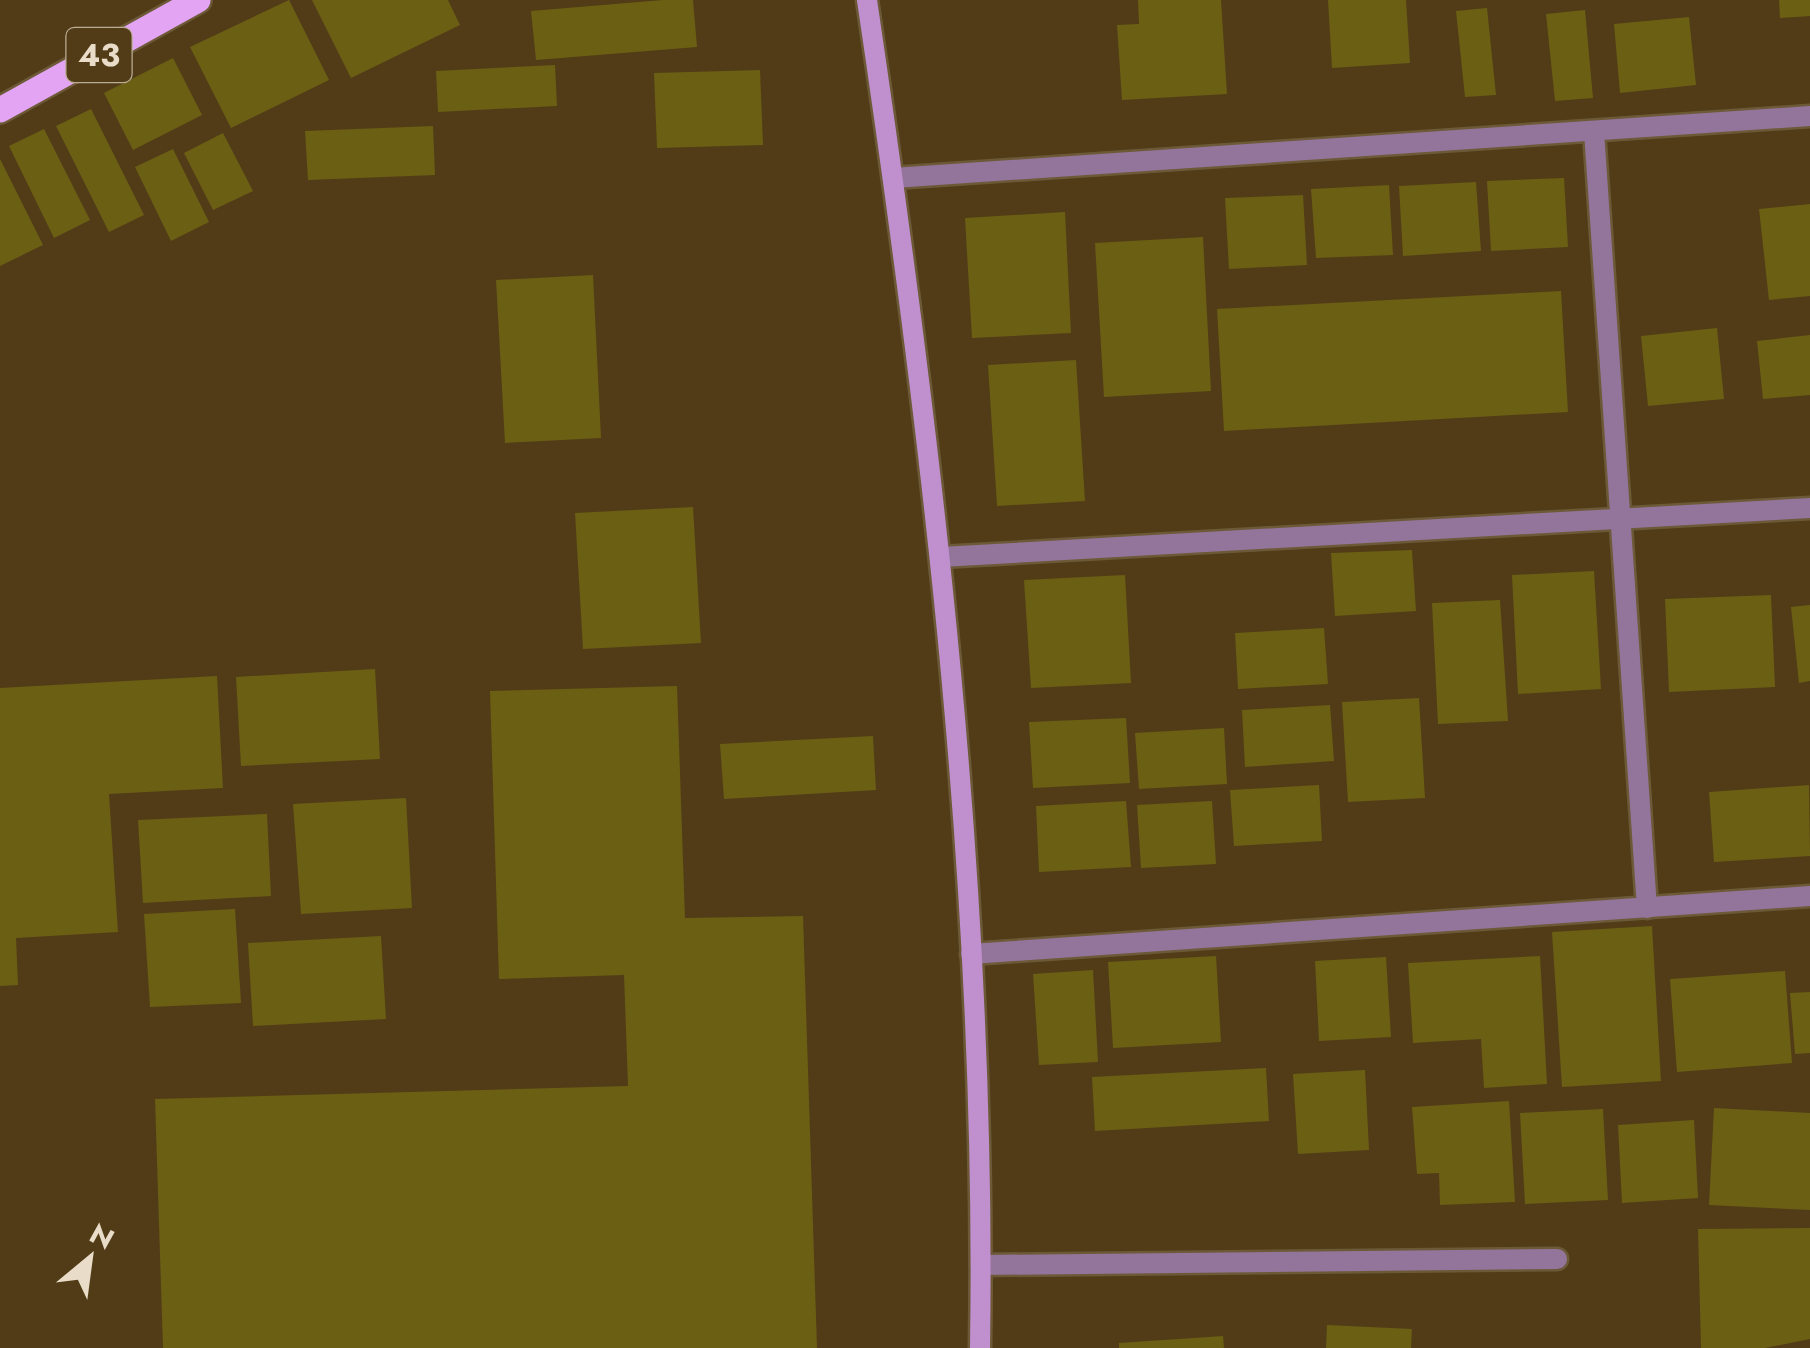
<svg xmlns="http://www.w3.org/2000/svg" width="1810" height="1348" font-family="Jost,sans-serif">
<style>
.building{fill:#6b5f14}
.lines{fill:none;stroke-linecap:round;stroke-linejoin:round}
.lane-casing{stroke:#6c5937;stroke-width:25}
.street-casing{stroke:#6c5937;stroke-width:25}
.secondary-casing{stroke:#6c5937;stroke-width:25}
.primary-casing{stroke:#6c5937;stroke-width:30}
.lane{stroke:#93749a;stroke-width:20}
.street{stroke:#93749a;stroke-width:20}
.secondary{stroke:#c08fcd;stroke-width:20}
.primary{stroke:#e3a4f3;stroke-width:25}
.labels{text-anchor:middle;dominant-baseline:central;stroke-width:8;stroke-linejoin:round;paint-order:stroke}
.shield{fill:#513c17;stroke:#bbad94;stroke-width:2.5}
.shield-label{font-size:32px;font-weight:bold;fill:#e9ddc9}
</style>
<rect width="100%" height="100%" fill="#513c17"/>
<g class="building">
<polygon points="289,0 329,80 231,128 190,47"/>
<polygon points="312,0 448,0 460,25 351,78"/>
<polygon points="663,0 693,0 697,47 536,60 531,11"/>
<polygon points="1138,0 1221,0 1227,94 1122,100 1117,25 1139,24"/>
<polygon points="1328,0 1406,0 1410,63 1332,68"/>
<polygon points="1779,0 1810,0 1810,16 1780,18"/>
<polygon points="1487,8 1496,95 1465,97 1456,11"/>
<polygon points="1585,10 1593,98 1555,101 1546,14"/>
<polygon points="1689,17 1696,85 1620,93 1614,24"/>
<polygon points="173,58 202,115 133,150 104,93"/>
<polygon points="555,65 557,106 438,112 436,71"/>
<polygon points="760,70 763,145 657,148 654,73"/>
<polygon points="91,109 144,215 109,232 56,126"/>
<polygon points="433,126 435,175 308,180 305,131"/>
<polygon points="44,129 90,220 54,238 9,146"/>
<polygon points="223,133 253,191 213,210 184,153"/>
<polygon points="173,149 209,222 171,241 135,167"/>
<polygon points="0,159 43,245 0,266"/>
<polygon points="1564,178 1568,247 1491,251 1487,181"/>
<polygon points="1476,182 1481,251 1403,256 1399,186"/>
<polygon points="1389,185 1393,255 1316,258 1311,189"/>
<polygon points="1303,195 1307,265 1229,269 1225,198"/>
<polygon points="1810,204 1810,296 1769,300 1759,209"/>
<polygon points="1065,212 1071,333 972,338 965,218"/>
<polygon points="1203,237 1211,391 1104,397 1095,243"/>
<polygon points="593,275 601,438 505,443 496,280"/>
<polygon points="1561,291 1568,412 1224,431 1217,309"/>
<polygon points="1717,328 1724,399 1648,406 1641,336"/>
<polygon points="1810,335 1810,395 1763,399 1757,341"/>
<polygon points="1076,360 1085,501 997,506 988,365"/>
<polygon points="693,507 701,643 583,649 575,513"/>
<polygon points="1412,550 1416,611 1335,616 1331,553"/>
<polygon points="1594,571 1601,689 1518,694 1512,575"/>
<polygon points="1125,575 1131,683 1031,688 1024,580"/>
<polygon points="1771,595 1775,687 1669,692 1665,599"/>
<polygon points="1500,600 1508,721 1438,724 1432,603"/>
<polygon points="1810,605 1810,681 1799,683 1791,607"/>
<polygon points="1324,628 1328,684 1238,689 1235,633"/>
<polygon points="375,669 380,759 241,766 236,677"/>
<polygon points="217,676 223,788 109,794 118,932 16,938 18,985 0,986 0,688"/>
<polygon points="677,686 685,918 803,916 817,1348 163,1348 155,1099 628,1086 624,975 499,979 490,691"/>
<polygon points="1419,698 1425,798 1348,802 1342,702"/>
<polygon points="1330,705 1334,761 1245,767 1242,710"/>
<polygon points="1126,718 1130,783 1033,788 1029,722"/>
<polygon points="1224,728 1227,784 1139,789 1135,733"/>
<polygon points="873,736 876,790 724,799 720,744"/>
<polygon points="1319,785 1322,841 1234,846 1230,790"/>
<polygon points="1809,785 1810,856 1714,862 1709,792"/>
<polygon points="406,798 412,908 301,914 293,804"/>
<polygon points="1126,801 1131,867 1039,872 1036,806"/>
<polygon points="1212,801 1216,864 1141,868 1137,805"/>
<polygon points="267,814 271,896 143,903 138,820"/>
<polygon points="235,909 241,1003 150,1007 144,914"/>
<polygon points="1652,926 1661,1081 1562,1087 1552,932"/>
<polygon points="381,936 386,1019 253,1026 248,943"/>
<polygon points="1216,956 1221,1042 1113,1048 1108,962"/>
<polygon points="1540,956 1547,1084 1484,1088 1481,1039 1413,1043 1408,963"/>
<polygon points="1386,957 1391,1037 1319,1041 1315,961"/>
<polygon points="1093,970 1098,1062 1039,1065 1033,974"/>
<polygon points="1785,971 1792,1063 1677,1072 1670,979"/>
<polygon points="1810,992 1810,1053 1795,1054 1790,993"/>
<polygon points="1266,1068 1269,1121 1095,1131 1092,1077"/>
<polygon points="1365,1070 1369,1150 1298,1154 1293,1074"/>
<polygon points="1509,1101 1515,1202 1440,1205 1439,1173 1417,1174 1412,1107"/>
<polygon points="1714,1108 1810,1113 1810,1210 1709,1205"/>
<polygon points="1603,1109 1608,1200 1525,1204 1520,1113"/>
<polygon points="1694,1120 1698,1198 1622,1203 1618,1125"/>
<polygon points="1810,1228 1810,1339 1765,1348 1701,1348 1698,1229"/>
<polygon points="1327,1325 1412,1329 1411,1348 1326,1348"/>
<polygon points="1223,1336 1224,1348 1119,1348 1119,1343"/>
</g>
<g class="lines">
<g class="lane-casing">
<polyline id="lane" points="981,1265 1557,1259"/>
</g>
<g class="street-casing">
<g id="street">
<polyline points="1594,131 1647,908"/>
<polyline points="893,178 1810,116"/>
<polyline points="941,557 1810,508"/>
<polyline points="971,954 1810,896"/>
</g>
</g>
<g class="secondary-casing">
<path id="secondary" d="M867,0C933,445 987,897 980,1348"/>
</g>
<g class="primary-casing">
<polyline id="primary" points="0,110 198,0"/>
</g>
<use href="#lane" class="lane"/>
<use href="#street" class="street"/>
<use href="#secondary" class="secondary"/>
<use href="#primary" class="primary"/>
</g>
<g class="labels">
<rect class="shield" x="66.5" y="28" width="65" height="54" rx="8"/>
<g class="shield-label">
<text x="99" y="55">43</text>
</g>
</g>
<g transform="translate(90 1258) rotate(29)" stroke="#513c17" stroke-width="8" paint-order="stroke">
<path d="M0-8L18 38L0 25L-18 38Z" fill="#e9ddc9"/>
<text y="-15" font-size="28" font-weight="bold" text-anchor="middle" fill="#e9ddc9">N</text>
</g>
</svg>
